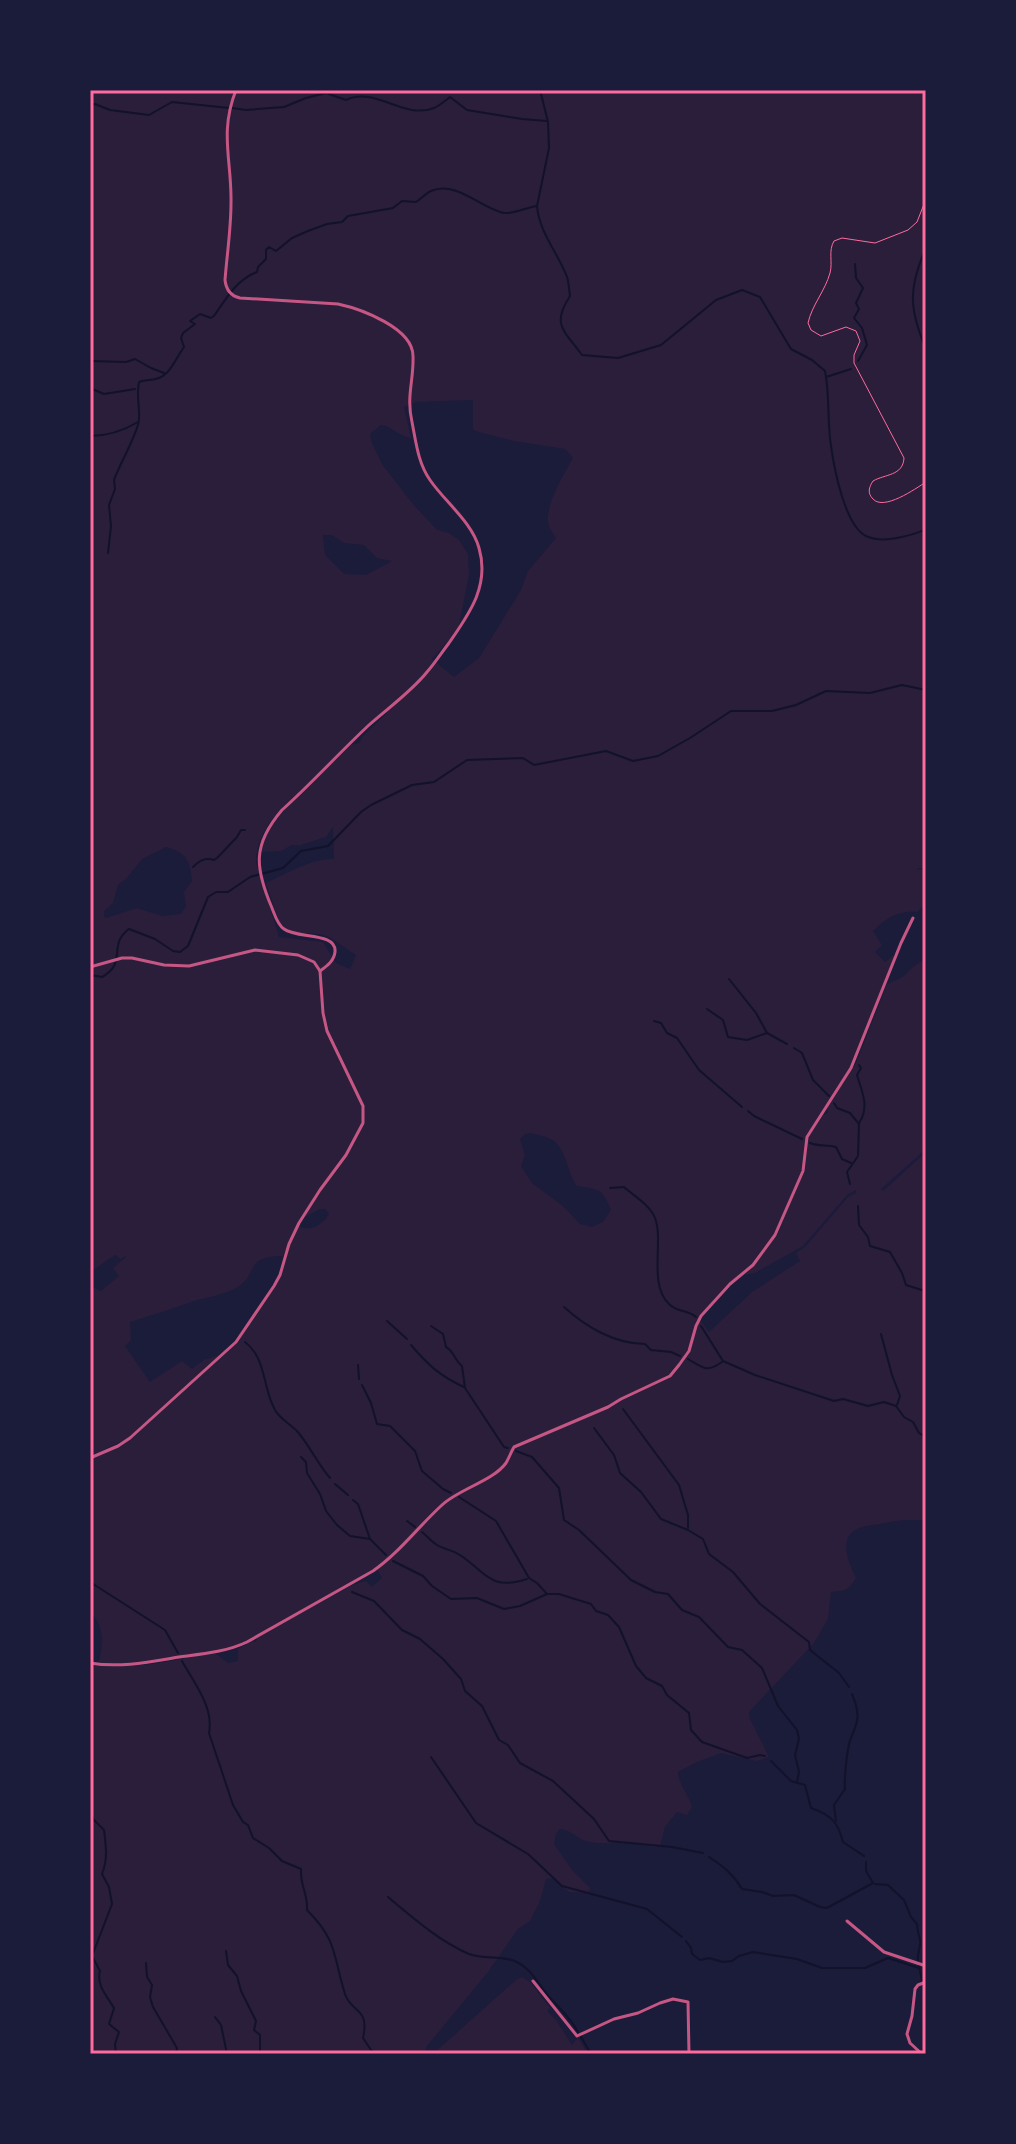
<svg xmlns="http://www.w3.org/2000/svg" width="1016" height="2144" font-family="Cabin,sans-serif">
<style>
.green{fill:#2a1e3b;fill-rule:evenodd}
.lines{fill:none;stroke-linecap:round;stroke-linejoin:round}
.stream{stroke:#12122b;stroke-width:2}
.path{stroke:#ff6b9d;stroke-width:1}
.minor{stroke:#c65784;stroke-width:3}
.neatline{fill:none;stroke:#ff6b9d;stroke-width:3}
</style>
<rect width="100%" height="100%" fill="#1b1b3a"/>
<g class="green">
<path d="M90,90H926V868H918L917,869L926,870V903L917,912C898,910 886,918 873,931L882,945L875,952L885,962L892,956H894L858,1053L845,1077L806,1136L801,1174L776,1232L756,1261L721,1291L701,1315L700,1320L709,1332L752,1292L800,1261L796,1253L805,1247L848,1197L856,1193V1190L847,1195L803,1246L755,1273L745,1275L777,1235L805,1168L808,1137L823,1115L828,1113L827,1107L856,1063L887,984C892,982 900,979 905,975C912,968 916,963 926,960V1149L881,1189L883,1191L926,1152V1521C909,1519 897,1520 880,1524C873,1525 861,1526 855,1530C838,1541 850,1565 856,1578C849,1590 845,1591 831,1592L828,1619L814,1643L749,1712V1717L769,1757L757,1761L721,1753L697,1762L678,1772C678,1783 689,1795 692,1807L687,1815L677,1812L665,1827L660,1846C652,1848 644,1845 635,1843C619,1840 599,1847 583,1840C573,1835 572,1831 560,1829L556,1834L554,1844L573,1871L590,1888L588,1893L569,1892L552,1878L546,1879L540,1901L530,1921L518,1929L488,1972L427,2046L424,2054H90V1663C131,1672 175,1659 215,1653L228,1663L238,1661V1649L252,1641L256,1642L257,1638L352,1585L366,1581L372,1587L382,1578L377,1569L249,1640L224,1650L130,1663H99C103,1641 105,1628 90,1611V1459L133,1437L235,1344L278,1282L289,1244L299,1226C310,1233 323,1224 329,1214L325,1209H320L303,1218L323,1184L298,1223L283,1256C240,1257 262,1275 234,1289C222,1295 210,1297 197,1300C175,1308 152,1315 130,1322L131,1340L125,1346L150,1382L182,1361L192,1369L204,1360L220,1355L127,1439L90,1456V1286L101,1291L119,1276L113,1268L126,1257L125,1256L121,1259L115,1255L93,1270L90,1267ZM473,400V428L475,431L514,441L565,449L573,458C564,474 543,508 549,526C549,527 555,537 556,538L528,571L521,590L479,658L454,677L432,659L458,630L469,575L468,554L459,540L449,533L437,530L413,504L382,464L372,443L370,434L381,425C393,427 400,437 411,438L404,407L416,402ZM323,535H332L344,543L364,545L377,558L392,561L366,575L344,574L325,555ZM386,710L387,713L362,737L360,743L350,745C327,769 264,820 260,852L281,851L292,845H301L326,837L333,827L334,859C312,858 286,874 266,883L280,924C294,939 313,929 329,937C338,942 347,950 356,955L350,969L336,963L323,942L279,937L256,862C256,843 265,828 277,813ZM166,847C187,853 190,860 192,881L184,892L186,906L181,914L162,916L137,908L106,918L104,916V911L113,903L118,885L127,878L142,859ZM531,1133C537,1135 545,1136 551,1139C568,1150 566,1171 577,1186C599,1189 603,1189 611,1210L603,1222L592,1227L580,1224L563,1206L532,1183L521,1166L525,1155L520,1139L525,1134Z"/>
<polygon points="522,1977 531,1983 550,2008 547,2011 556,2020 572,2045 578,2038 588,2054 433,2054 516,1980"/>
</g>
<g class="lines">
<g class="stream">
<path d="M540,90L548,122L549,148L537,206C539,232 558,253 567,277C569,283 569,290 570,296C551,325 564,330 582,355L618,358L661,345L716,300L742,290L760,297L791,349L812,360L825,371C830,396 827,421 831,446C834,468 845,526 866,536C875,540 887,540 897,538C907,536 917,534 926,529"/>
<polyline points="90,106 95,104 110,110 149,115 172,102 229,108"/>
<path d="M232,108L246,110L284,107L306,98L326,93L346,100C375,86 404,120 434,108C439,106 445,101 450,97L467,110L522,119L547,121"/>
<path d="M926,248C908,288 909,309 926,349"/>
<polyline points="855,264 856,278 863,288 856,303 859,309 854,318 862,328 867,345 858,361"/>
<polyline points="90,361 126,362 135,359 151,368 164,373"/>
<polyline points="826,377 851,369"/>
<polyline points="90,388 104,394 135,389"/>
<path d="M90,436C107,436 123,431 138,422"/>
<path d="M108,553L111,526L109,505L115,489L114,480C120,463 137,435 139,420C140,407 136,396 139,382C146,379 152,381 159,378C171,373 176,358 184,347L181,338L183,333L195,324L190,321L200,314L211,318L214,316C225,300 237,279 257,272L258,267L266,259V250L269,247L276,251L292,238L308,231L327,224L342,222L348,216L393,208L402,201L416,202C421,199 426,193 431,191C457,180 481,209 504,213C513,214 526,208 536,206"/>
<path d="M193,867C199,861 205,857 214,860L217,858L237,837L241,830H245"/>
<path d="M90,975L102,977C128,963 107,945 129,929L155,939L173,951L180,952L188,946L208,897L216,892H228L250,877L283,868L301,851L328,846L361,812L371,805L412,785L434,782L467,760L523,758L534,765L606,751L633,761L658,756L690,738L731,711H772L796,705L826,691L870,693L902,685L926,690"/>
<polyline points="729,979 756,1013 767,1033"/>
<polyline points="707,1009 723,1020 728,1037 747,1040 767,1033 787,1044"/>
<polyline points="654,1021 661,1023 667,1033 677,1038 699,1070 742,1107"/>
<polyline points="794,1048 802,1053 813,1080 829,1096"/>
<polyline points="834,1103 837,1108 850,1113 859,1124 858,1156 847,1172 850,1184"/>
<polyline points="748,1111 754,1116 802,1139"/>
<path d="M859,1123C870,1107 862,1092 857,1075L861,1068L859,1065"/>
<path d="M810,1143C819,1147 827,1144 836,1147L842,1159L851,1163"/>
<path d="M610,1188L624,1187C634,1196 650,1205 655,1218C664,1241 648,1284 669,1304C678,1313 687,1309 696,1317"/>
<polyline points="858,1206 859,1225 868,1237 870,1246 890,1252 902,1273 906,1285 925,1291 926,1294"/>
<path d="M564,1307C586,1327 615,1344 645,1344L651,1350L671,1352L680,1356"/>
<polyline points="387,1321 407,1339"/>
<path d="M431,1326L443,1334L446,1347C454,1351 454,1360 462,1366L465,1388L504,1447L508,1448"/>
<polyline points="701,1326 723,1361 755,1375 834,1401 843,1399 868,1406 884,1402 896,1406 904,1417 913,1422 919,1433 926,1437"/>
<polyline points="881,1334 892,1375 900,1396 897,1405"/>
<path d="M245,1342C267,1359 262,1387 275,1410C279,1418 290,1424 297,1431C310,1446 317,1463 330,1478"/>
<path d="M411,1345C428,1365 440,1376 464,1387"/>
<path d="M688,1359C704,1368 706,1373 722,1362"/>
<polyline points="358,1365 359,1379"/>
<polyline points="362,1385 371,1403 377,1424 390,1426 415,1451 422,1471 443,1489 451,1493"/>
<polyline points="623,1409 679,1485 688,1515 688,1528"/>
<polyline points="594,1428 614,1455 620,1473 641,1492 661,1519 688,1530 703,1539 709,1554 733,1572 760,1604 809,1642 810,1650 839,1673 849,1687"/>
<polyline points="516,1451 532,1457 559,1488 564,1520 579,1530 631,1580 655,1592 668,1594 682,1610 699,1617 728,1647 742,1650 762,1668 778,1706 797,1730 799,1739 795,1755 799,1772 797,1782"/>
<polyline points="301,1457 306,1462 307,1473 320,1494 326,1511 337,1525 350,1536 370,1539"/>
<polyline points="335,1484 348,1495"/>
<polyline points="459,1497 496,1521 529,1578 537,1583 547,1594"/>
<polyline points="353,1500 358,1504 370,1539 386,1555"/>
<polyline points="407,1521 415,1527"/>
<path d="M422,1532C427,1536 431,1541 437,1545C443,1549 453,1550 460,1555C487,1573 490,1591 527,1579"/>
<polyline points="393,1561 423,1576 432,1586 451,1599 477,1598 504,1609 520,1606 547,1594 559,1594 591,1604 596,1611 608,1615 619,1627 636,1666 646,1678 662,1686 667,1695 689,1713 691,1730 702,1742 747,1758 760,1755 765,1756"/>
<polyline points="90,1582 165,1630 178,1653"/>
<polyline points="352,1592 374,1601 402,1630 420,1639 443,1659 461,1679 465,1691 482,1706 499,1740 508,1745 520,1763 553,1781 594,1819 609,1841 672,1847 703,1853"/>
<path d="M182,1661C194,1683 214,1707 209,1733L233,1805L243,1822L248,1825L253,1838L269,1848L282,1861L301,1869C300,1887 308,1893 307,1910C338,1941 333,1956 345,1994C351,2013 370,2007 363,2038L371,2050L376,2054"/>
<polyline points="431,1757 476,1823 528,1854 562,1886 647,1909 682,1937"/>
<path d="M771,1761L791,1781L805,1785L811,1808C831,1815 838,1822 843,1842L864,1856"/>
<polyline points="90,1788 90,1793"/>
<path d="M90,1806L93,1819L104,1830C106,1846 108,1859 102,1874L109,1887L112,1904L92,1956L100,1971C96,1985 107,1996 114,2008L109,2024L119,2032L115,2044L116,2054"/>
<path d="M836,1821L834,1805L845,1789C844,1779 847,1747 851,1738C859,1720 860,1713 852,1694"/>
<path d="M709,1857C723,1866 733,1874 742,1889L762,1892L773,1896L794,1895L820,1907L827,1908L873,1883"/>
<polyline points="866,1862 866,1871 873,1883"/>
<path d="M875,1884L888,1885L904,1900L911,1917L917,1924C917,1931 919,1934 920,1940C921,1946 917,1953 918,1961"/>
<path d="M388,1897C413,1918 439,1941 469,1954C483,1959 498,1956 512,1960C532,1967 538,1985 551,1999C562,2011 570,2017 578,2032"/>
<polyline points="686,1941 691,1948 692,1954 700,1960 709,1958 723,1962 732,1961 739,1956 753,1952 797,1959 822,1968 865,1968 888,1958 919,1968"/>
<polyline points="226,1951 228,1965 237,1976 241,1991 256,2021 254,2030 260,2035 260,2054"/>
<polyline points="146,1963 147,1977 152,1985 150,1997 153,2007 177,2048 176,2054"/>
<polyline points="919,1966 922,1981"/>
<polyline points="924,1985 926,1987"/>
<polyline points="215,2017 221,2025 227,2054"/>
<polyline points="581,2037 591,2054"/>
</g>
<path class="path" d="M926,199L917,222L908,230L875,243L842,238L834,241C828,251 833,262 830,273C825,291 812,305 808,323L811,330L821,336L846,327L856,331L860,341L854,355V363L904,458C903,476 885,474 873,481C869,487 867,493 873,499C884,511 915,489 926,482"/>
<g class="minor">
<path d="M236,90C219,133 232,161 231,203C231,229 227,254 225,280C226,289 231,296 240,298L338,304C361,309 413,328 413,356C414,380 406,396 412,422C416,442 418,463 430,480C445,502 472,522 479,548C490,586 469,614 449,643C442,652 435,663 427,672C411,692 388,708 369,725C339,753 312,783 282,810C252,845 255,868 272,908C275,915 277,924 284,929C297,939 337,932 335,952C334,961 327,966 320,971"/>
<polyline points="90,967 122,958 132,958 164,965 189,966 255,950 298,955 314,962 320,971 323,1013 327,1031 363,1106 363,1123 346,1155 320,1190 299,1223 289,1244 280,1275 274,1286 236,1342 130,1438 118,1446 90,1458"/>
<path d="M90,1663C120,1668 149,1662 179,1657C202,1654 226,1652 247,1642L373,1571C399,1553 418,1527 442,1505C459,1489 493,1481 506,1463C509,1458 511,1452 514,1447L608,1407L621,1399L670,1376L679,1365L689,1351L696,1326L701,1316L730,1284L753,1265L775,1235L803,1171L807,1137L851,1068L901,943L913,918"/>
<polyline points="847,1921 884,1952 926,1966"/>
<polyline points="533,1981 577,2036 614,2019 638,2013 660,2003 673,1999 688,2002 689,2054"/>
<polyline points="922,2054 910,2043 907,2034 912,2016 915,1989 918,1985 926,1982"/>
</g>
</g>
<rect width="1016" height="2144" fill="none" stroke="#1b1b3a" stroke-width="184"/>
<rect x="92" y="92" width="832" height="1960" class="neatline"/>
</svg>
